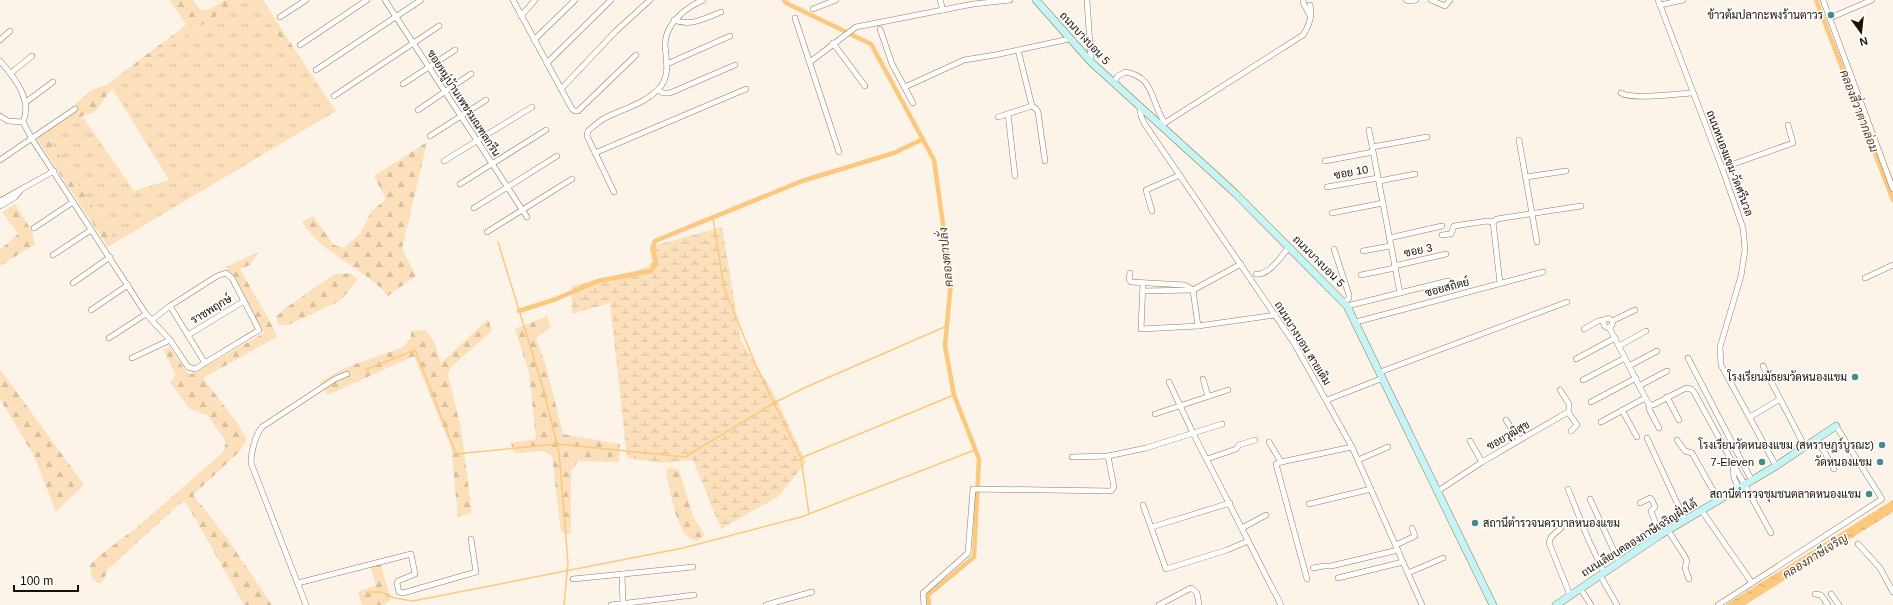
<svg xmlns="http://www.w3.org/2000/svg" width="1893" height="605" font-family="Helvetica,Sarabun,sans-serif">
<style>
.grass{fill:url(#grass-tufts)}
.forest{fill:url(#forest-firs)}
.wetland{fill:url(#wetland-marsh)}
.water{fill:url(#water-ripples)}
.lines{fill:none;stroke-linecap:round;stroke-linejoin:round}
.stream{stroke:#fcc87d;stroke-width:1.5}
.canal{stroke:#fcc87d;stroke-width:4.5}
.street-casing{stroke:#8e7c63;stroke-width:6}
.secondary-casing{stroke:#8e7c63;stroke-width:8}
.street{stroke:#fff;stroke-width:5}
.secondary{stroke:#c4f4f4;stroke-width:7}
.poi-dot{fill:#448c8c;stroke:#fff;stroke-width:1.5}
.labels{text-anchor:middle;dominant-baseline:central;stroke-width:3;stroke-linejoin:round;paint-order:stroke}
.poi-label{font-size:11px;fill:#181107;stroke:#fff;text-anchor:end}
.street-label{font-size:11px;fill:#181107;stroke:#fff}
.water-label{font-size:12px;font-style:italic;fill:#523c1c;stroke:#fff}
</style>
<defs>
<pattern id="grass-tufts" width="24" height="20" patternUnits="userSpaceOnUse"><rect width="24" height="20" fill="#fce0bb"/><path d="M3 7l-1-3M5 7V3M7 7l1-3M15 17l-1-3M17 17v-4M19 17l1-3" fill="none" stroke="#d7bf9f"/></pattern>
<pattern id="forest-firs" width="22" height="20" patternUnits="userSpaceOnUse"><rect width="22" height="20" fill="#fce0bb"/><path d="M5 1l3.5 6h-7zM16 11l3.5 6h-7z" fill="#d7bf9f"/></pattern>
<pattern id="wetland-marsh" width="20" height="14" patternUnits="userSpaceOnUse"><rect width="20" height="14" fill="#fce0bb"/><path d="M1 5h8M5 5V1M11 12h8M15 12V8" fill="none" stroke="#d7bf9f"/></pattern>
<pattern id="water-ripples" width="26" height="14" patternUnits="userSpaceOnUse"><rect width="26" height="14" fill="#fcc87d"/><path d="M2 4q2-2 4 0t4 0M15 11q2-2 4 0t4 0" fill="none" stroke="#d7ab6b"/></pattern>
</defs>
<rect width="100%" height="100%" fill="#fcf4e9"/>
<polygon class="grass" points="242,0 255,0 297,63 306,67 336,111 116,242 49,140 56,130 82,116 134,191 169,180 112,88 106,85"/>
<g class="forest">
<polygon points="170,0 193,0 202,11 212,8 224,0 242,0 106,85 112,88 95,112 82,116 56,130 49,140 116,242 108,247 37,139 90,91 106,85 186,25"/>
<polygon points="255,0 263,0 306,67 297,63"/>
<path d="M427,142L402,249L416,276L388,296C369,273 340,262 318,241C312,236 307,229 302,222L313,216L334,245L344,248L360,234L371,212L386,199L374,176Z"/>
<polygon points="15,204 32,231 35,244 0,266 0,250 18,234 2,212"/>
<polygon points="258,252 250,265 240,269 272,325 277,337 203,378 238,424 247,440 240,451 193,495 227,538 272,605 244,605 188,506 183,501 108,569 103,581 99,584 92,578 90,566 95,559 140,525 223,452 226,442 208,416 190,409 170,382 176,375 163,349 170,347 187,373 192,374 264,333 226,267"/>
<polygon points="350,273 358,279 340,301 288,325 279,325 276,317 283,310 333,275"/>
<polygon points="547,316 551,327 536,338 546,366 563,434 620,444 619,462 578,461 571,471 571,534 561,532 552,456 544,451 514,453 511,443 536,439 529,373 515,329"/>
<polygon points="488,319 492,331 450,368 448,375 461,428 472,513 458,517 451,447 414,356 328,395 319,382 347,367 403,347 411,338 411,331 425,330 434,341 441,363"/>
<polygon points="0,369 84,485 56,512 34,456 0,399"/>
<path d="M670,467L679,470L693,516L705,535L698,541C695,540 691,540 689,538C676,529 669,486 666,471Z"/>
<polygon points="379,559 391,600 384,605 362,605 358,592 376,585 369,562"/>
</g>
<polygon class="wetland" points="722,227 741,341 774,394 806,462 779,496 721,529 693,460 662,463 627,458 610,303 572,314 571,286 646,268 652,261 649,247"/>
<polygon class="water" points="1893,500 1893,512 1745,605 1725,605"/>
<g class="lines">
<g class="stream">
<polyline points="713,218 724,288 757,368 801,458 809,514"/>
<polyline points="498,242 543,388 559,452 568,563 564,605"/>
<polyline points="365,370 415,350 456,454 557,444 685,457 774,403 804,388 947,326"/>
<polyline points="801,458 954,395"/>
<polyline points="369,592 381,592 394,598 413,601 683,548 801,517 975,450"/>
</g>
<g class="canal">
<polyline points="784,0 786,3 871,44 934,160 951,281 945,346 954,395 979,459 974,557 928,595 929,605"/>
<polyline points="1816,0 1893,200"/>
<polyline points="519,311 556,299 598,281 651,271 656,264 653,247 655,241 802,181 894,153 923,139"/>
</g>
<g class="street-casing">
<g id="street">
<polyline points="385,0 527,217"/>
<polyline points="513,0 572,109 575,111 578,111 636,55"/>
<polyline points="940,0 943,10"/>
<polyline points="1087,0 1091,61"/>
<polyline points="1303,0 1304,5"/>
<polyline points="1406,0 1409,1 1416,0"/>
<polyline points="1431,0 1445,6 1450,0"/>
<polyline points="1658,0 1722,168 1743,228 1745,250 1741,276 1720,347 1721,365 1776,466"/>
<polyline points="1823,0 1893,189"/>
<polyline points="1660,5 1683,0"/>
<polyline points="1305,6 1310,16"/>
<polyline points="813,9 836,0"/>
<polyline points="521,16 535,0"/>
<polyline points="280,17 306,0"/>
<polyline points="795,18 839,152"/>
<polyline points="1830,18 1872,0"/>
<path d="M674,20C691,27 705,18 721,12"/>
<polyline points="880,29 892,64 913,103"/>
<polyline points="0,40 10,31"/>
<polyline points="534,40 575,0"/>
<polyline points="833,43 865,86"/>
<polyline points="300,45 367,0"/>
<polyline points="1018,50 1032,106 1036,109 1038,112 1045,161"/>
<path d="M0,61C14,77 33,100 23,122"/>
<polyline points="810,62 856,27 973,4 1010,0"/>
<polyline points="547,63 611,0"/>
<polyline points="667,64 730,36"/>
<polyline points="316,70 421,0"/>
<polyline points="11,73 32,56"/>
<path d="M1113,83L1118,76L1125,72C1155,76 1151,104 1165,123"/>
<polyline points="403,84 455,50"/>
<polyline points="905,87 964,60 995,55 1069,39"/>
<polyline points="561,89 616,31 650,0"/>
<polyline points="658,90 663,93 670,93 735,65"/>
<path d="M1621,93C1631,100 1678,94 1692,93"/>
<polyline points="334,96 439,26"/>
<polyline points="26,102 53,82"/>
<polyline points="1140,108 1141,116 1144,123 1294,343 1352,447 1422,605"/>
<polyline points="418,110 471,74"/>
<polyline points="1008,114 1015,176"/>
<polyline points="0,116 8,121 23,122"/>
<polyline points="998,117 1032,106"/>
<polyline points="23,122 32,139 146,314 170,340"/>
<path d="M1160,126L1303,35C1309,26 1313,16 1310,5"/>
<polyline points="1369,130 1400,293"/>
<polyline points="430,136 486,100"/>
<polyline points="1519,140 1537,242"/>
<polyline points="1372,147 1427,137"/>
<polyline points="595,153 746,89"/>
<polyline points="0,160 75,109"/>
<polyline points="444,161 532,107"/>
<polyline points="1325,161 1373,152"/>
<polyline points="1722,168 1793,143 1788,125"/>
<polyline points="1526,177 1566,171"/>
<polyline points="1379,181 1415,174"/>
<polyline points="460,184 546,130"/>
<polyline points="1327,187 1378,178"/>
<path d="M614,192L587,136L588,131C593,127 599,121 605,118C622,109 648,103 661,86C670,74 666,59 665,45C665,24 685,8 703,0"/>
<polyline points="0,201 54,171"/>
<polyline points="0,206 15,197 20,191"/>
<polyline points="474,208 557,156"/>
<polyline points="1152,211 1146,190 1180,175"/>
<polyline points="1332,213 1383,203"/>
<polyline points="34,228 73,202"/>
<polyline points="487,232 572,179"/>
<polyline points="1442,235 1451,234 1454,226 1487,221 1493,222"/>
<polyline points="1389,238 1442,226"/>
<polyline points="1334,249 1349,295 1349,298 1344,303"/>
<polyline points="1363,251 1390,246"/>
<polyline points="53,255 91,230"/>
<polyline points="1394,266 1446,254"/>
<polyline points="1130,273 1129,279 1131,282 1185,285 1193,290 1198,326"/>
<path d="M1256,274C1269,276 1282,255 1289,247"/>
<polyline points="1361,275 1395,268"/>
<polyline points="1865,278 1893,265"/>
<polyline points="73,283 110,257"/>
<polyline points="1143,283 1141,329 1198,326 1276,315"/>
<polyline points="1500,283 1493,222 1497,219 1581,206"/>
<polyline points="1143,291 1193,290 1241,264"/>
<polyline points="170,306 205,363"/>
<polyline points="1347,306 1448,281"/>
<polyline points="91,310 128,285"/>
<circle cx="1608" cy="323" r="4.5"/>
<polyline points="1612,321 1635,310"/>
<polyline points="1356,322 1543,272"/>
<polyline points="1609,327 1649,405 1653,405 1686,388 1691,389 1694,392 1771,533"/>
<polyline points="1584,329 1598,321 1604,320"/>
<polyline points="188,335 244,301"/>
<polyline points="109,338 146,314"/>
<polyline points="1619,346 1646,331"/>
<polyline points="132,358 170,340 188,367 195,369 259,330 232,278 226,273 217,276 170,306 152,320"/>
<polyline points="1688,358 1752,481"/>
<polyline points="1576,359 1615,338"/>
<polyline points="1629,366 1657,351"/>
<polyline points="1763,366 1805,447"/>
<polyline points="1380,372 1567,302"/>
<polyline points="1203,379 1208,396"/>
<polyline points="1583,380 1625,358"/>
<polyline points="1169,382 1193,433 1281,605"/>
<polyline points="1639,386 1667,371"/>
<polyline points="1560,390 1569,404 1569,413"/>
<polyline points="1667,397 1679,420"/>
<polyline points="1327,400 1383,378"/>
<polyline points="1591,402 1636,378"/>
<polyline points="1650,405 1649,409 1659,428"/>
<polyline points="1622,410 1637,437"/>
<polyline points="1155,414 1228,390"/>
<polyline points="1750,417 1780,399"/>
<polyline points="1506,420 1519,440"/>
<polyline points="1601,422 1645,398"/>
<polyline points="1647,438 1685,520"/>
<polyline points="1817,439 1834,469"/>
<polyline points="1677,440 1685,451 1692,453 1719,501"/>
<polyline points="1470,441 1482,462"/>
<polyline points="1269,442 1281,462"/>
<polyline points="1072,457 1108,456 1146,448 1222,424"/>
<polyline points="1207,459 1236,449 1239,445 1255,440"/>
<polyline points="1358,460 1388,447"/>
<polyline points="1733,466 1734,478 1739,489"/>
<polyline points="1568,489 1589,541 1604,572"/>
<polyline points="1438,491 1482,462 1568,412 1577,425 1571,431"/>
<polyline points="1590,499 1619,562"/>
<polyline points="1640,503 1650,498 1652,500 1655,507 1651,511 1660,535"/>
<polyline points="1309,504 1371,489"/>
<polyline points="1143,505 1166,569 1227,550 1248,541"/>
<polyline points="1702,511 1752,583 1882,499 1836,426"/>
<polyline points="1152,527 1230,503"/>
<polyline points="1242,528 1266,515"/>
<polyline points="1561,528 1551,537 1549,543 1570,595"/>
<path d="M1668,530C1674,541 1682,550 1687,561L1685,568L1689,579"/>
<polyline points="1858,544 1880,568 1893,592"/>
<polyline points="1396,545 1415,536 1412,528"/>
<polyline points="1313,568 1324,566 1331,566 1398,550"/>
<polyline points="1408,573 1443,558"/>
<polyline points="622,574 623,605"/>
<polyline points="1600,575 1617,605"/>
<polyline points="1338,578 1403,562"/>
<polyline points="573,579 693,567"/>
<polyline points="1307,579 1276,464 1281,462 1352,447"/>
<polyline points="298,583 411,554 415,574 398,581 397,583 399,592 403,593 476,572 471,539"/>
<polyline points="1580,588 1591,605"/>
<polyline points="1815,594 1821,595 1828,605"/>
<polyline points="1831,594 1839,605"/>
<path d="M306,605L251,463C251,453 255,435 262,427L335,379L347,374"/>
<polyline points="611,605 694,595"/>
<polyline points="766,605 812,592"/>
<polyline points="924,605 923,593 968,553 973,489 1111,491 1114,487 1108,456"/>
<polyline points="1159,605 1191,588 1197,593 1199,605"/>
<polyline points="1718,605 1752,583"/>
</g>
</g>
<g class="secondary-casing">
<g id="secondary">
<polyline points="1036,0 1091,62 1235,193 1347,306 1493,605"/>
<polyline points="1556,605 1660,535 1776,466 1836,426"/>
</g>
</g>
<use href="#street" class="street"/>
<use href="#secondary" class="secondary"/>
</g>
<g class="poi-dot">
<circle cx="1831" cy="15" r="4"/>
<circle cx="1855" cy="377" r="4"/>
<circle cx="1882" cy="445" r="4"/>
<circle cx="1762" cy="462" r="4"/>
<circle cx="1880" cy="462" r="4"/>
<circle cx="1869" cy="494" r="4"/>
<circle cx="1475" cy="523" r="4"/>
</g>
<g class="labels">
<g class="poi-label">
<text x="1823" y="15">ข้าวต้มปลากะพงร้านตาวร</text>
<text x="1847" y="377">โรงเรียนมัธยมวัดหนองแขม</text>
<text x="1874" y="445">โรงเรียนวัดหนองแขม (สหราษฎร์บูรณะ)</text>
<text x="1754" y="462">7-Eleven</text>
<text x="1872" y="462">วัดหนองแขม</text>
<text x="1861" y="494">สถานีตำรวจชุมชนตลาดหนองแขม</text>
<text x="1483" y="523" text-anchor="start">สถานีตำรวจนครบาลหนองแขม</text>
</g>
<g class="street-label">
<text transform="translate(1085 38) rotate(47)">ถนนบางบอน 5</text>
<text transform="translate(464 103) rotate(57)">ซอยหมู่บ้านเพชรมณฑลกรีน</text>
<text transform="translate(1730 163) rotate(69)">ถนนหนองแขม-วัดศรีนวล</text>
<text transform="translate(1351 172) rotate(-10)">ซอย 10</text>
<text transform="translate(1418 250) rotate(-12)">ซอย 3</text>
<text transform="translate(1319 261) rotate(45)">ถนนบางบอน 5</text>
<text transform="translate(1447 287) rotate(-15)">ซอยสถิตย์</text>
<text transform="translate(211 309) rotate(-31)">ราชพฤกษ์</text>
<text transform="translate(1303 343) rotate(58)">ถนนบางบอน สายเดิม</text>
<text transform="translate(1508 435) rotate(-30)">ซอยวุฒิสุข</text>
<text transform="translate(1639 538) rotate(-32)">ถนนเลียบคลองภาษีเจริญฝั่งใต้</text>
</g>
<g class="water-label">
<text transform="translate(1859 111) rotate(69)">คลองสี่วาตากล่อม</text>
<text transform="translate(946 257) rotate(-96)">คลองตาปลั่ง</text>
<text transform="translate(1815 556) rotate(-32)">คลองภาษีเจริญ</text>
</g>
</g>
<g transform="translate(1861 32) rotate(165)" stroke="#ffffff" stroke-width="3" paint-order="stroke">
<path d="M0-3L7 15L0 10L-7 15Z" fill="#181107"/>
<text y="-6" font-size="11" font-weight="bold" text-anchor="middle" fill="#181107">N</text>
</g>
<path d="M14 585v6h64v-6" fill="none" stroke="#181107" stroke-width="2"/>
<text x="20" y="585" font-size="12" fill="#181107" stroke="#ffffff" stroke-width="3" paint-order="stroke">100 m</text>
</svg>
